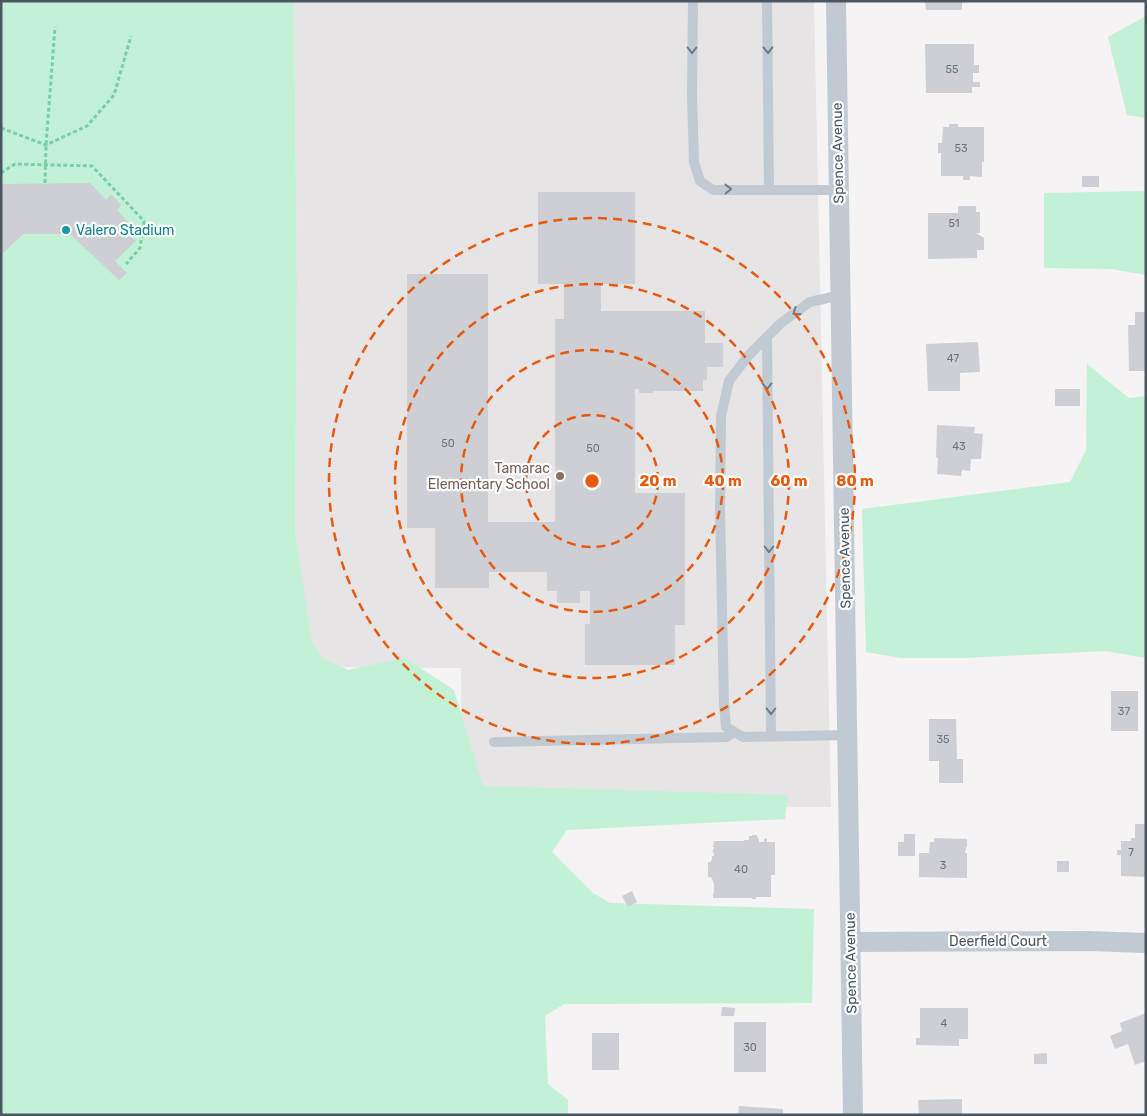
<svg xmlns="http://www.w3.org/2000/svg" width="1147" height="1116" font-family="Rubik,sans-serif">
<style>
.education{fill:#e6e4e5}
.green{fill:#c3f1d5}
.building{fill:#cdcfd5}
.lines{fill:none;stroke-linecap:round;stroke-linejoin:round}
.path{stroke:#7ad0a6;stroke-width:3;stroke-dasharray:4 2.5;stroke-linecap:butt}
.lane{stroke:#c1cad2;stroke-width:10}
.street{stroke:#c1cad2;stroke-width:20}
.oneway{stroke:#6e7983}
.ring{fill:none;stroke:#e8590c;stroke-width:2.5;stroke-dasharray:9 6}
.culture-dot{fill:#0f9aa8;stroke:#fff;stroke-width:2}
.education-dot{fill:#8d6e63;stroke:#fff;stroke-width:2}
.labels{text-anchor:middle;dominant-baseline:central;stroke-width:4.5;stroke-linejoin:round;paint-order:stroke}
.number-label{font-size:11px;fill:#6b747e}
.street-label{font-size:14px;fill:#4a5661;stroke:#fff}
.culture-label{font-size:14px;fill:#0d838f;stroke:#fff;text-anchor:start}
.education-label{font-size:14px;fill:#785e54;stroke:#fff;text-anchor:end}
.centre{fill:#e8590c;stroke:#fff;stroke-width:2.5}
.ring-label{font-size:15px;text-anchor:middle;font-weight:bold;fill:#e8590c;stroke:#fff;stroke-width:4.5;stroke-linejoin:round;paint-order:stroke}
</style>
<rect width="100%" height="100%" fill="#f5f3f3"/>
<polygon class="education" points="294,1 814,1 831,807 462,808 461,668 294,667 297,284"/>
<g class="green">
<polygon points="1,1 294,1 297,284 295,532 312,643 322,658 348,670 405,658 454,690 483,786 788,795 785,819 567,830 552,852 593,893 610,903 814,909 812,1003 564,1004 545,1016 548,1084 568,1100 568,1115 1,1115"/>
<polygon points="1146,16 1146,118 1127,115 1108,37"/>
<polygon points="1146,191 1146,275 1111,269 1044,268 1044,193"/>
<polygon points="1087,364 1129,398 1146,396 1146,658 1105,651 963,658 901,658 866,652 862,509 1070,482 1086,450"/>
</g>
<g class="building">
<polygon points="925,1 962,1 962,10 926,10"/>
<polygon points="925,44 974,44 974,65 979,65 979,73 973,73 973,82 980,82 980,87 972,87 972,93 926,93"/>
<polygon points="949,124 958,124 958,127 984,127 984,162 982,162 982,177 970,176 970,180 963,180 963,176 941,176 941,153 938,153 938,143 942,143 943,127 949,127"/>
<rect x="1082" y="176" width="17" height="11"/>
<polygon points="90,183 106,200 111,194 121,205 117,210 133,228 128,233 136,241 115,261 127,273 119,280 70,234 23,234 1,255 1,184"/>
<polygon points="538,192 635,192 635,284 601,284 601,311 705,311 705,343 723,343 723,367 707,367 707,380 703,380 703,391 653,391 653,393 639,393 639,389 635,389 635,493 685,493 685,625 675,625 675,665 585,665 585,624 590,624 590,591 580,591 580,603 557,603 557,591 547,591 547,572 489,572 489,588 435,588 435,528 407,528 407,274 488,274 488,522 555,522 555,319 564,319 564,284 538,284"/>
<polygon points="958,206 976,206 976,212 980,212 980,233 976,233 984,238 984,250 977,250 977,258 928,259 928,213 958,213"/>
<polygon points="1135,312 1146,312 1146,371 1129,371 1128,325 1135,325"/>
<polygon points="978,342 980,372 960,373 960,391 928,391 926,344"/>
<rect x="1055" y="389" width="25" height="17"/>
<polygon points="937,425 975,427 974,433 983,434 981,459 971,459 970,471 962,470 961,476 937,474 938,458 936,457"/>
<rect x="1111" y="691" width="27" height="40"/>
<polygon points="929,719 956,719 957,759 963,759 963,783 939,783 939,761 929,761"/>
<polygon points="1135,824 1146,824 1146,877 1121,876 1121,855 1117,855 1117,850 1121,850 1121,841 1131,841 1131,838 1135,838"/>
<polygon points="904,834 915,834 915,856 898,856 898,842 904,842"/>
<polygon points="752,835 757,835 758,839 759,839 759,842 764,842 764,839 767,838 767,842 775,842 775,875 771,875 771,897 756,897 756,899 752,899 752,898 713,898 713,894 714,894 714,883 711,877 708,877 708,862 711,862 711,860 712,860 712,856 714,856 714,853 713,853 713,849 714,849 714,847 713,847 714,841 744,841 744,840 749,840 749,836 752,836"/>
<polygon points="934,838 967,839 967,847 966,847 965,853 967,853 967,878 919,877 919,853 929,853 930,842 934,842"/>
<rect x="1057" y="861" width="12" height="11"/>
<polygon points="632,891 637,902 628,907 622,896"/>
<polygon points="722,1007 735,1008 734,1016 721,1016"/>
<polygon points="920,1008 968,1008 968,1039 959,1039 959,1046 916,1045 916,1038 920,1038"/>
<polygon points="1146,1013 1146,1061 1135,1065 1128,1044 1115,1049 1110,1036 1122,1031 1120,1023"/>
<rect x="734" y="1022" width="32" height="50"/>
<rect x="592" y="1033" width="27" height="37"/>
<polygon points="1047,1053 1047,1064 1034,1064 1034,1054"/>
<polygon points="962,1099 962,1115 919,1115 918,1100"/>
<polygon points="739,1106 783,1109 783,1115 738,1115"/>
</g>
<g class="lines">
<g class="path">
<polyline points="1,128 46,145 87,126 114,95 131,36"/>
<polyline points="1,173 15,164 92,166 144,221 140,248 126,264"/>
<polyline points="45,183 46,145 55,27"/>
</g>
<g class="lane">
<polyline points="693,1 692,95 694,162 700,181 713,190 839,190"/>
<polyline points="767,1 769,190"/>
<polyline points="841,295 810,302 781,323 748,356 729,381 721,416 720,509 724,704 726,727 743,737 847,735"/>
<polyline points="767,337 771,736"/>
<polyline points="494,742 727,737 734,732"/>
</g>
<g class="street">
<polyline points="836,1 853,1115"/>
<polyline points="851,942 1088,941 1146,943"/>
</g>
</g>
<defs><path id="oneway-chevron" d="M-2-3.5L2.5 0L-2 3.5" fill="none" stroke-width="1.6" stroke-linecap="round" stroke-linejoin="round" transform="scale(1.25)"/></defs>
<g class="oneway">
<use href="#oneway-chevron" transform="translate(692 50) rotate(90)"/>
<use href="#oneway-chevron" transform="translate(768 50) rotate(89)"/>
<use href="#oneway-chevron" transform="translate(728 189) rotate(-1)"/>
<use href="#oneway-chevron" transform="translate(796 312) rotate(145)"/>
<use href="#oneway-chevron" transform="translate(767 386) rotate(90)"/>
<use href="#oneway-chevron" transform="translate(769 549) rotate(90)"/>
<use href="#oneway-chevron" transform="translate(771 711) rotate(90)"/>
</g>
<g class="ring">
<circle cx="592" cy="481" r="66"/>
<circle cx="592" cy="481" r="131"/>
<circle cx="592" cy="481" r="197"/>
<circle cx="592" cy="481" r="263"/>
</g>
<circle class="culture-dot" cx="66" cy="230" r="5"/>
<circle class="education-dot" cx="560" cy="476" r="5"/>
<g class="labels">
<g class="number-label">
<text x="952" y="69">55</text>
<text x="961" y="148">53</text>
<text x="954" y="223">51</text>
<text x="953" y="358">47</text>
<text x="448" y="443">50</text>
<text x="959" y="446">43</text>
<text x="593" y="448">50</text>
<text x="1124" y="711">37</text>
<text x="943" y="739">35</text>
<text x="1131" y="852">7</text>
<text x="943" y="865">3</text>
<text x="741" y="869">40</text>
<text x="944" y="1023">4</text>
<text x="750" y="1047">30</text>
</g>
<g class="street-label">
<text transform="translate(838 153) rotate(-91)">Spence Avenue</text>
<text transform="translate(845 558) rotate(-91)">Spence Avenue</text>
<text x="998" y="941">Deerfield Court</text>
<text transform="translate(851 963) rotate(-91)">Spence Avenue</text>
</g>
<g class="culture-label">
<text x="76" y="230">Valero Stadium</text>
</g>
<g class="education-label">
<text x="550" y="468">Tamarac<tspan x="550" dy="16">Elementary School</tspan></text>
</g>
</g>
<circle cx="592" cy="481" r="8" class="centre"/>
<g class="ring-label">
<text x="658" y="486">20 m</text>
<text x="723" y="486">40 m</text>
<text x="789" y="486">60 m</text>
<text x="855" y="486">80 m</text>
</g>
<rect width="1147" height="1116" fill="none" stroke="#4a5661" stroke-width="5"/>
</svg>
